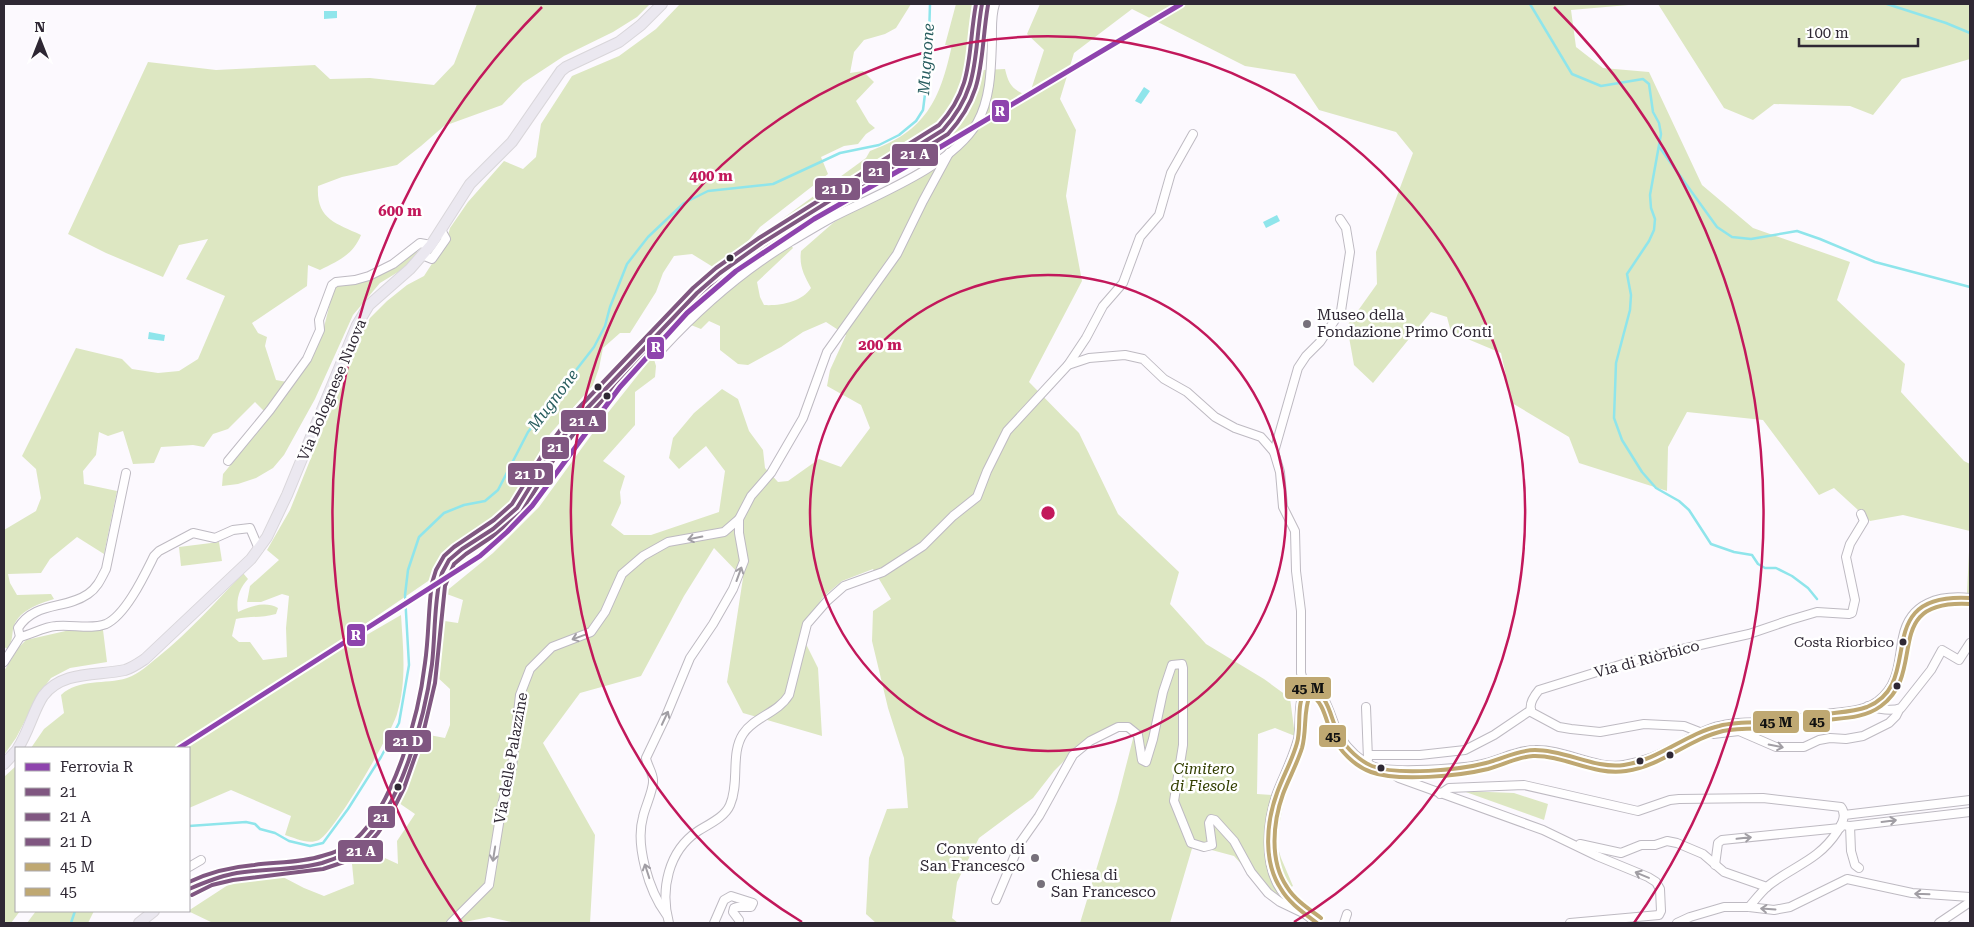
<svg xmlns="http://www.w3.org/2000/svg" width="1974" height="927" font-family="'Roboto Serif',serif">
<style>
.green{fill:#dde7c2}
.water{fill:#8fe5eb}
.lines{fill:none;stroke-linecap:round;stroke-linejoin:round}
.stream{stroke:#8fe5eb;stroke-width:2.5}
.minor-casing{stroke:#bebac2;stroke-width:10}
.major-casing{stroke:#d9d6da;stroke-width:12}
.minor{stroke:#fffeff;stroke-width:8}
.major{stroke:#ebe8f0;stroke-width:10}
.bus-1-casing{stroke:#fff;stroke-width:8}
.bus-2-casing{stroke:#fff;stroke-width:8}
.bus-3-casing{stroke:#fff;stroke-width:8}
.bus-4-casing{stroke:#fff;stroke-width:8}
.bus-5-casing{stroke:#fff;stroke-width:8}
.bus-1{stroke:#805781;stroke-width:4}
.bus-2{stroke:#805781;stroke-width:4}
.bus-3{stroke:#805781;stroke-width:4}
.bus-4{stroke:#bfa872;stroke-width:4}
.bus-5{stroke:#bfa872;stroke-width:4}
.rail-1-casing{stroke:#fff;stroke-width:9}
.rail-1{stroke:#8e44ad;stroke-width:5}
.oneway{stroke:#a19ea4}
.ring{fill:none;stroke:#c2185b;stroke-width:2.5}
.bus-dot{fill:#2f2834;stroke:#fff;stroke-width:2}
.poi-dot{fill:#77717b;stroke:#fff;stroke-width:2}
.labels{text-anchor:middle;dominant-baseline:central;stroke-width:5;stroke-linejoin:round;paint-order:stroke}
.bus-label{font-size:14px;fill:#2f2834;stroke:#fff;text-anchor:end}
.poi-label{font-size:15px;fill:#2f2834;stroke:#fff;text-anchor:start}
.street-label{font-size:15px;fill:#2f2834;stroke:#fff}
.park-label{font-size:15px;font-style:italic;fill:#333f00;stroke:#fff}
.water-label{font-size:16px;font-style:italic;fill:#285d5f;stroke:#fff}
.centre{fill:#c2185b;stroke:#fff;stroke-width:2.5}
.ring-label{font-size:15px;text-anchor:middle;font-weight:bold;fill:#c2185b;stroke:#fff;stroke-width:5;stroke-linejoin:round;paint-order:stroke}
.line-badge{stroke:#fff;stroke-width:2}
.badge-label{font-size:14px;text-anchor:middle;font-weight:bold;fill:#fff}
.pale-badge-label{font-size:14px;text-anchor:middle;font-weight:bold;fill:#111}
</style>
<rect width="100%" height="100%" fill="#fcf9fe"/>
<g class="green">
<path d="M477,4H650L637,17L613,32L564,56L523,83L502,105L444,126L421,146L397,165L342,177L318,186C316,219 335,223 361,235C353,255 338,261 320,270L308,265L307,286L252,323L258,333L267,337L265,346L276,380L287,382L322,335L334,287L339,283L353,282L418,248L417,254L403,269L380,283L353,315L315,399L284,455L273,468L256,478L238,484L222,486L223,474L270,417L255,402L228,429L213,434L204,447L193,445L161,447L154,463L133,464L123,431L108,436L99,432L96,455L83,471L84,484L117,491L104,554L77,537L50,559L41,573L8,574L10,583L17,595L51,594L54,599C38,604 17,611 13,629C12,637 12,642 8,649L4,647V530L36,511L41,498L36,469L22,456L76,348L122,359L132,369L158,373L179,371L198,359L225,296L186,279L208,239L179,245L163,277L106,253L68,234L148,62L216,70L315,65L330,79L370,78L434,85L454,64Z"/>
<path d="M680,4H911L896,28L885,34L864,40L854,52L850,73L863,71L874,82L856,101L869,123L875,128L866,134L858,144L844,146L821,157L828,174L760,227L748,241L713,267L692,254L674,256L663,273L656,292L630,333H620L603,348L599,368L593,385L550,434L523,488L511,504L486,525L463,538L444,555L434,577L358,629L363,637L401,615C403,648 407,681 397,714C391,734 335,831 319,840C308,845 295,838 285,835L291,816L231,790L189,808V748H31L44,729L64,713L61,695C79,678 105,685 127,678C139,674 149,664 158,657C189,632 216,602 243,573L248,579C239,589 236,599 238,612C251,606 265,601 278,608L276,614C262,618 249,616 236,619L232,636L239,642H250L263,660L287,657L286,628L289,596L282,594L261,602H247L250,586L279,560L267,550L290,510L360,336L370,318L387,301L407,285L424,276L446,242L450,228L468,202L504,161L523,169L536,157L541,124L572,76L619,56L656,29Z"/>
<path d="M956,4H976L965,70L955,102L939,121L832,191L774,226V225L866,158L870,151C926,131 940,100 952,45H945Z"/>
<path d="M1040,4H1640L1571,10L1576,47L1603,68L1649,72L1702,185L1753,228L1850,262L1837,300L1905,364L1901,392L1964,461L1970,464V594L1967,593L1970,531L1903,515L1870,521L1834,488L1819,495L1763,420L1687,412L1668,447L1667,491L1579,463L1569,437L1512,403L1501,353L1451,332L1447,317L1431,312L1373,383L1354,365L1347,326L1377,284L1376,252L1413,153L1396,132L1319,110L1295,74L1245,66L1132,9L1074,53L1060,99L1076,130L1066,196L1082,281L1029,382L1079,433L1118,514L1179,572L1170,604L1206,644L1264,679L1290,698L1295,736L1275,728L1258,734L1257,794L1285,796L1276,841L1281,858L1293,886L1272,898L1234,856L1193,845L1170,923H1080L1117,801L1136,727L1121,723L1084,741L1054,771L1033,798L979,838L957,882L952,918L958,923H876L866,914L869,858L887,809L908,808L904,758L888,708L872,641L873,611L891,599L873,569L842,581L823,597L800,632L818,668L822,736L743,713L727,682L743,578L714,548L684,596L641,676L580,693L543,743L595,835L590,923H516L489,917L460,923H213L188,911L228,885L252,879L281,876L304,888L324,896L354,884L352,864L376,854L398,864L397,841L415,814L399,803L424,734L445,738L450,725V689L436,676L438,620L458,623L463,600L444,593L493,553L539,507L603,419L653,356L656,366L655,377L635,392V425L603,461L625,476L620,492L621,503L611,525L624,535H651L719,512L725,471L706,446L679,469L669,458L673,438L694,413L722,389L738,399L749,431L763,450L765,468L778,482L788,481L819,459L841,467L870,428L861,405L827,386L830,370L846,335L826,322L803,332L781,347L748,365L738,364L720,350V326L709,321L701,329L691,325L726,292L790,244L793,248L757,282L760,297L764,305C780,306 802,302 811,288C804,275 799,266 801,251L833,223L945,151L942,139C967,120 974,99 983,70L1005,69C1009,86 1013,90 1029,96L1044,50L1027,34Z"/>
<polygon points="1658,4 1970,4 1970,59 1902,79 1873,115 1850,106 1774,104 1753,120 1724,108"/>
<polygon points="219,542 222,561 181,566 179,547"/>
<polygon points="70,630 103,630 107,662 70,668 51,678 39,694 16,738 4,755 4,671 19,647 26,640"/>
<polygon points="16,766 16,911 20,911 11,923 4,923 4,777"/>
<polygon points="1463,791 1514,793 1548,804 1544,820"/>
<polygon points="36,911 94,911 88,923 27,923"/>
</g>
<g class="water">
<polygon points="324,11 337,11 337,18 324,19"/>
<polygon points="1144,87 1150,91 1141,104 1135,101"/>
<polygon points="1277,215 1280,221 1266,228 1263,222"/>
<polygon points="149,332 165,335 164,341 148,339"/>
</g>
<g class="lines">
<g class="stream">
<polyline points="1530,4 1572,74 1601,86 1643,79 1649,84 1653,112 1659,123 1661,134 1650,195 1651,208 1655,219 1654,230 1649,241 1627,274 1631,295 1630,310 1616,363 1614,418 1622,440 1642,472 1656,488 1679,501 1689,510 1711,544 1734,552 1752,555 1758,564 1765,568 1776,568 1792,576 1808,588 1817,599"/>
<polyline points="1887,4 1946,23 1970,33"/>
<polyline points="1660,148 1717,227 1732,237 1751,239 1797,231 1820,239 1875,262 1970,287"/>
<polyline points="189,826 246,822 255,824 260,829 275,833 289,841 310,846 323,843 348,809 381,757 399,723 409,665 405,595 408,570 419,537 444,513 464,505 485,501 498,490 528,432 594,347 605,326 610,307 627,264 648,237 684,203 708,191 773,184 840,153 879,145 899,135 916,121 923,110 928,70 930,4"/>
<polyline points="71,923 75,911"/>
</g>
<g class="minor-casing">
<g id="minor">
<polyline points="422,255 432,259 446,239 441,230"/>
<path d="M660,353L662,349C700,308 742,271 790,242C804,234 818,225 833,217C876,195 952,166 977,123C991,98 991,68 992,41C992,29 991,16 995,4"/>
<polyline points="1068,365 1086,338 1103,306 1123,283 1140,237 1159,215 1171,173 1193,134"/>
<polyline points="1274,452 1298,368 1306,356 1320,342 1341,311 1350,252 1346,228 1340,219"/>
<polyline points="228,461 270,410 307,359 320,330 319,320 332,285 336,282 355,280 369,276 393,264 420,243 431,245"/>
<path d="M126,473L106,569C101,579 97,588 88,594C65,610 35,601 18,628L20,637C33,634 43,627 56,626C72,624 91,630 106,624C126,615 145,574 154,556L159,551L193,533L215,538L233,530L250,528L259,549"/>
<polyline points="4,662 20,637"/>
<path d="M1307,688C1327,686 1331,723 1340,737C1348,749 1359,760 1372,766C1390,774 1465,769 1486,763C1502,759 1518,750 1535,750C1564,749 1596,770 1624,765C1642,762 1660,755 1676,746C1689,739 1704,729 1719,726C1737,721 1756,723 1774,722C1791,721 1808,716 1825,714C1842,712 1863,712 1878,701C1900,684 1898,661 1903,637C1910,602 1940,595 1970,598"/>
<path d="M1307,688C1297,696 1301,725 1298,739C1293,758 1284,775 1277,793C1267,821 1263,864 1281,890C1290,903 1305,914 1317,923"/>
<path d="M1868,706C1878,709 1891,712 1901,708L1931,670L1942,650L1959,660L1970,643"/>
<polyline points="1366,707 1368,759"/>
<path d="M1531,710C1529,703 1534,696 1539,690L1642,658L1749,634L1790,620L1817,612L1849,614L1852,613L1855,600L1846,557L1850,544L1864,521L1861,514"/>
<polyline points="1531,710 1531,712 1559,727 1571,729 1600,732 1644,724 1684,726 1702,733"/>
<polyline points="1711,729 1713,734 1739,731 1776,747 1804,747 1819,740 1830,738 1846,739 1863,736 1889,723 1896,716 1899,710"/>
<polyline points="1368,755 1420,755 1465,750 1494,735 1531,710"/>
<polyline points="1386,770 1399,778 1543,830 1597,856 1648,877 1656,882 1660,889 1661,911 1659,915 1570,923"/>
<path d="M1440,794L1449,788L1524,785L1638,811L1670,800L1679,799L1763,798L1841,807C1847,815 1842,824 1837,832C1818,861 1793,866 1768,886C1761,892 1755,900 1749,907"/>
<polyline points="1844,815 1970,800"/>
<polyline points="1841,825 1850,826 1970,812"/>
<polyline points="1850,826 1851,851 1855,865 1859,868"/>
<polyline points="1580,844 1621,853 1641,845 1655,845 1667,841 1677,843 1703,854 1724,872 1767,887"/>
<polyline points="1715,865 1718,843 1722,840 1840,828"/>
<polyline points="189,867 201,860"/>
<polyline points="996,900 1020,843 1039,816 1073,755 1090,741 1118,727 1128,727 1138,735 1142,760 1146,762 1153,739 1163,692 1172,665 1182,664 1183,668 1183,745 1174,801 1191,843 1204,847 1212,845 1209,823 1211,819 1215,820 1234,841 1251,872 1268,893 1280,902 1305,914"/>
<path d="M666,914C649,891 635,845 643,817C645,807 654,789 653,780C653,773 647,765 646,758L666,716L690,658L713,624L733,589L744,561L739,533V519L751,496L771,473L803,418L827,352L897,254L923,201L949,153"/>
<polyline points="451,923 489,885 502,805 512,767 520,695 530,669 552,647 591,632 605,612 622,574 643,556 668,542 724,532 739,519"/>
<path d="M669,923C660,890 668,851 698,831C709,824 725,817 730,805C740,782 730,754 743,734C754,717 778,713 789,695L807,624L827,601L844,586L883,572L923,546L953,516L977,497L987,471L1007,431L1068,365L1089,358L1125,355L1143,359L1164,379L1187,392L1215,417L1235,428L1261,437L1274,452L1280,472L1283,507L1295,531L1296,571L1301,611V673L1304,683L1307,688"/>
<polyline points="714,923 724,900 731,896 753,903 751,907 737,907 734,908 733,912 739,920"/>
<polyline points="1344,923 1347,914"/>
<polyline points="1677,923 1690,917 1724,907 1749,907 1774,910 1790,907 1847,879 1912,893 1970,897"/>
<polyline points="1939,923 1970,902"/>
</g>
</g>
<g class="major-casing">
<g id="major">
<path d="M18,748C28,733 34,709 43,696C62,670 98,676 125,670C132,668 139,663 145,659L251,559L267,537L287,495L357,325L369,305L410,269L431,245L470,184L512,142L561,71L566,67L619,42L641,25L662,4"/>
<polyline points="4,764 16,751"/>
<path d="M189,889C242,857 316,882 359,845C398,812 427,711 432,661C434,635 433,585 446,564C453,552 470,544 482,537C496,527 511,516 521,503C529,492 535,479 541,468C551,451 563,436 575,421C593,399 614,379 634,358C662,329 688,298 720,273C747,252 777,234 806,215C852,186 898,159 943,130C984,93 971,51 982,4"/>
<polyline points="139,923 154,911"/>
</g>
</g>
<use href="#minor" class="minor"/>
<use href="#major" class="major"/>
<g class="bus-1-casing">
<path id="bus-1" d="M189,889C203,883 217,877 232,874C262,868 293,871 322,863C335,859 349,853 359,845C401,808 425,717 432,664C435,637 434,611 439,584L442,573L449,560L462,549L493,529L517,508L549,456L575,421L697,293L720,273L762,243L943,130C981,88 973,55 982,4"/>
</g>
<g class="bus-2-casing">
<path id="bus-2" d="M192,895L212,885L233,880L323,869L344,862L364,849L378,833L392,812L404,788L423,734L435,683L445,586L454,564L466,554L496,534L522,512L554,459L587,417L680,318L712,287L766,248L948,134C987,91 979,58 988,5"/>
</g>
<g class="bus-3-casing">
<path id="bus-3" d="M189,882C210,872 231,867 254,865C276,862 300,863 322,856C334,853 346,848 355,840C395,804 419,714 425,663C429,636 428,610 432,583L436,570L444,556L454,547L494,520L512,504L544,452L570,417L693,288L716,268L759,238L939,125C975,86 967,52 976,4"/>
</g>
<g class="bus-4-casing">
<path id="bus-4" d="M1317,923C1304,913 1289,903 1281,889C1263,862 1266,823 1277,793C1283,776 1292,761 1297,743C1302,726 1295,703 1307,688C1330,691 1330,721 1340,737C1347,749 1360,761 1372,766C1398,776 1459,770 1486,763C1502,759 1518,750 1535,750C1566,750 1594,769 1624,765C1659,760 1685,734 1719,726C1738,721 1758,723 1778,722C1793,720 1809,716 1824,714C1839,712 1853,712 1867,707C1928,683 1867,592 1970,598"/>
</g>
<g class="bus-5-casing">
<path id="bus-5" d="M1321,918C1309,909 1295,900 1287,887C1269,861 1273,822 1283,794C1289,778 1297,764 1302,748C1307,730 1303,711 1310,695C1324,701 1326,722 1332,735C1339,750 1354,766 1371,772C1398,782 1459,776 1488,769C1503,765 1517,757 1533,756C1565,755 1593,776 1626,771C1662,766 1689,739 1723,731C1740,728 1757,729 1774,728C1791,727 1808,722 1825,720C1844,718 1865,718 1881,706C1929,671 1879,599 1970,604"/>
</g>
<use href="#bus-1" class="bus-1"/>
<use href="#bus-2" class="bus-2"/>
<use href="#bus-3" class="bus-3"/>
<use href="#bus-4" class="bus-4"/>
<use href="#bus-5" class="bus-5"/>
<g class="rail-1-casing">
<polyline id="rail-1" points="179,748 480,556 507,532 532,506 620,387 687,313 736,271 814,219 937,149 1181,4"/>
</g>
<use href="#rail-1" class="rail-1"/>
</g>
<defs><path id="oneway-shaft" d="M-6 0H5M1.5-3L5.5 0L1.5 3" fill="none" stroke-width="1.6" stroke-linecap="round" stroke-linejoin="round" transform="scale(1.25)"/></defs>
<g class="oneway">
<use href="#oneway-shaft" transform="translate(695 538) rotate(169)"/>
<use href="#oneway-shaft" transform="translate(739 574) rotate(-70)"/>
<use href="#oneway-shaft" transform="translate(579 637) rotate(160)"/>
<use href="#oneway-shaft" transform="translate(665 718) rotate(-65)"/>
<use href="#oneway-shaft" transform="translate(1776 746) rotate(11)"/>
<use href="#oneway-shaft" transform="translate(1889 821) rotate(-7)"/>
<use href="#oneway-shaft" transform="translate(1744 838) rotate(-6)"/>
<use href="#oneway-shaft" transform="translate(494 854) rotate(99)"/>
<use href="#oneway-shaft" transform="translate(647 871) rotate(-108)"/>
<use href="#oneway-shaft" transform="translate(1642 875) rotate(-157)"/>
<use href="#oneway-shaft" transform="translate(1922 894) rotate(-178)"/>
<use href="#oneway-shaft" transform="translate(1768 909) rotate(-176)"/>
</g>
<g class="ring">
<circle cx="1048" cy="513" r="238"/>
<path d="M802 922A477 477 0 1 1 1294 922"/>
<path d="M462 923A715 715 0 0 1 542 7M1554 7A715 715 0 0 1 1634 923"/>
</g>
<g class="bus-dot">
<circle cx="730" cy="258" r="4.5"/>
<circle cx="598" cy="387" r="4.5"/>
<circle cx="607" cy="396" r="4.5"/>
<circle cx="1903" cy="642" r="4.5"/>
<circle cx="1897" cy="686" r="4.5"/>
<circle cx="1670" cy="755" r="4.5"/>
<circle cx="1640" cy="761" r="4.5"/>
<circle cx="1381" cy="768" r="4.5"/>
<circle cx="398" cy="787" r="4.5"/>
</g>
<g class="poi-dot">
<circle cx="1307" cy="324" r="5"/>
<circle cx="1035" cy="858" r="5"/>
<circle cx="1041" cy="884" r="5"/>
</g>
<g class="labels">
<g class="bus-label">
<text x="1894" y="642">Costa Riorbico</text>
</g>
<g class="poi-label">
<text x="1317" y="315">Museo della<tspan x="1317" dy="17">Fondazione Primo Conti</tspan></text>
<text x="1025" y="849" text-anchor="end">Convento di<tspan x="1025" dy="17">San Francesco</tspan></text>
<text x="1051" y="875">Chiesa di<tspan x="1051" dy="17">San Francesco</tspan></text>
</g>
<g class="street-label">
<text transform="translate(332 390) rotate(-67)">Via Bolognese Nuova</text>
<text transform="translate(1647 659) rotate(-15)">Via di Riòrbico</text>
<text transform="translate(511 758) rotate(-80)">Via delle Palazzine</text>
</g>
<g class="park-label">
<text x="1204" y="769">Cimitero<tspan x="1204" dy="17">di Fiesole</tspan></text>
</g>
<g class="water-label">
<text transform="translate(926 59) rotate(-86)">Mugnone</text>
<text transform="translate(553 400) rotate(-53)">Mugnone</text>
</g>
</g>
<circle cx="1048" cy="513" r="8" class="centre"/>
<g class="ring-label">
<text x="711" y="181">400 m</text>
<text x="400" y="216">600 m</text>
<text x="880" y="350">200 m</text>
</g>
<g class="line-badge">
<rect x="991" y="99" width="19" height="24" rx="5" fill="#8e44ad"/>
<rect x="891" y="143" width="48" height="24" rx="5" fill="#805781"/>
<rect x="862" y="160" width="29" height="24" rx="5" fill="#805781"/>
<rect x="814" y="177" width="47" height="24" rx="5" fill="#805781"/>
<rect x="646" y="336" width="19" height="24" rx="5" fill="#8e44ad"/>
<rect x="560" y="409" width="47" height="24" rx="5" fill="#805781"/>
<rect x="541" y="436" width="29" height="24" rx="5" fill="#805781"/>
<rect x="507" y="462" width="47" height="24" rx="5" fill="#805781"/>
<rect x="346" y="623" width="20" height="24" rx="5" fill="#8e44ad"/>
<rect x="1284" y="676" width="48" height="24" rx="5" fill="#bfa872"/>
<rect x="1802" y="709" width="29" height="24" rx="5" fill="#bfa872"/>
<rect x="1752" y="710" width="48" height="24" rx="5" fill="#bfa872"/>
<rect x="1318" y="724" width="29" height="24" rx="5" fill="#bfa872"/>
<rect x="384" y="729" width="48" height="24" rx="5" fill="#805781"/>
<rect x="367" y="805" width="29" height="24" rx="5" fill="#805781"/>
<rect x="337" y="839" width="47" height="24" rx="5" fill="#805781"/>
</g>
<g class="badge-label">
<text x="1000" y="116">R</text>
<text x="915" y="159">21 A</text>
<text x="876" y="176">21</text>
<text x="837" y="194">21 D</text>
<text x="656" y="352">R</text>
<text x="584" y="426">21 A</text>
<text x="555" y="452">21</text>
<text x="530" y="479">21 D</text>
<text x="356" y="640">R</text>
<text x="408" y="746">21 D</text>
<text x="381" y="822">21</text>
<text x="361" y="856">21 A</text>
</g>
<g class="pale-badge-label">
<text x="1308" y="693">45 M</text>
<text x="1817" y="726">45</text>
<text x="1776" y="727">45 M</text>
<text x="1333" y="741">45</text>
</g>
<rect width="1974" height="927" fill="none" stroke="#2f2834" stroke-width="10"/>
<rect x="15" y="747" width="175" height="165" fill="#ffffff" stroke="#aca9ae"/>
<rect x="25" y="763" width="25" height="8" fill="#8e44ad" stroke="#aca9ae"/>
<text x="60" y="772" font-size="15" fill="#2f2834">Ferrovia R</text>
<rect x="25" y="788" width="25" height="8" fill="#805781" stroke="#aca9ae"/>
<text x="60" y="797" font-size="15" fill="#2f2834">21</text>
<rect x="25" y="813" width="25" height="8" fill="#805781" stroke="#aca9ae"/>
<text x="60" y="822" font-size="15" fill="#2f2834">21 A</text>
<rect x="25" y="838" width="25" height="8" fill="#805781" stroke="#aca9ae"/>
<text x="60" y="847" font-size="15" fill="#2f2834">21 D</text>
<rect x="25" y="863" width="25" height="8" fill="#bfa872" stroke="#aca9ae"/>
<text x="60" y="872" font-size="15" fill="#2f2834">45 M</text>
<rect x="25" y="888" width="25" height="8" fill="#bfa872" stroke="#aca9ae"/>
<text x="60" y="897" font-size="15" fill="#2f2834">45</text>
<g transform="translate(40 40)" stroke="#ffffff" stroke-width="4" paint-order="stroke">
<path d="M0-4L9 19L0 12L-9 19Z" fill="#2f2834"/>
<text y="-8" font-size="14" font-weight="bold" text-anchor="middle" fill="#2f2834">N</text>
</g>
<path d="M1799 38v8h119v-8" fill="none" stroke="#2f2834" stroke-width="2.5"/>
<text x="1806" y="38" font-size="15" fill="#2f2834" stroke="#ffffff" stroke-width="4" paint-order="stroke">100 m</text>
</svg>
